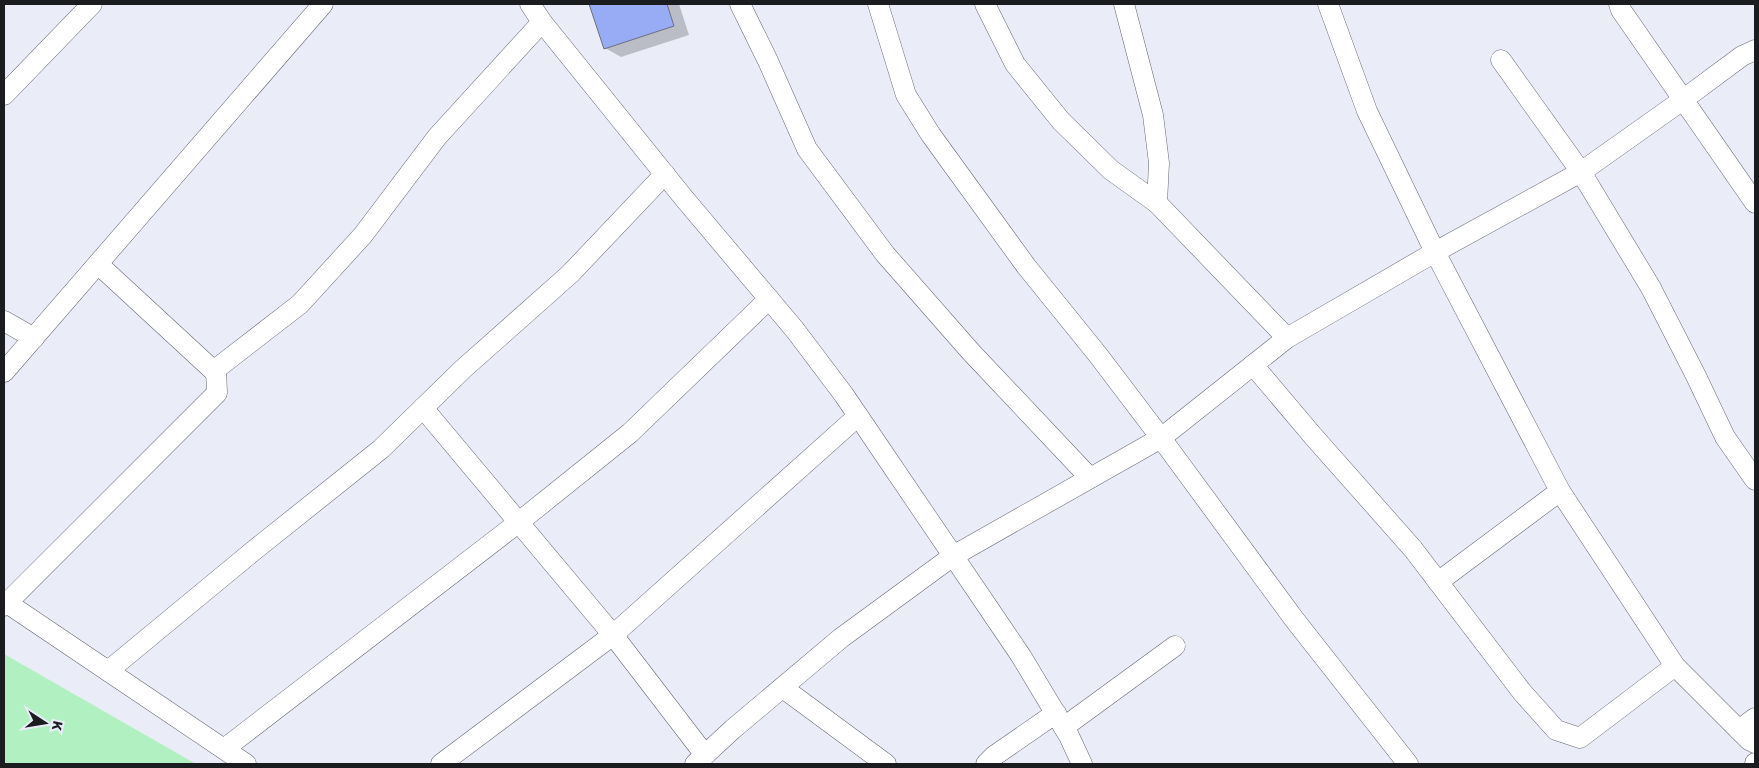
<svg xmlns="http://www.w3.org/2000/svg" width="1759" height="768" font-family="'Work Sans',sans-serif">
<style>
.green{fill:#b1f0c0}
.shadow{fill:#0003}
.building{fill:#98acf5;stroke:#6d707a}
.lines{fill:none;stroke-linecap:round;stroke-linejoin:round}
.minor-casing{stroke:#656871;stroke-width:21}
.minor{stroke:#fff;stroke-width:20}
</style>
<rect width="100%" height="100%" fill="#eaedf8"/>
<polygon class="green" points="4,654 196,764 4,764"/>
<polygon class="shadow" points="591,4 679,4 689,35 621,57 605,48"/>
<polygon class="building" points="589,4 667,4 674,26 604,49"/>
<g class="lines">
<g class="minor-casing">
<g id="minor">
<polyline points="530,4 542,22 683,197 795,330 844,395 1021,656 1069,736 1082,764"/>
<polyline points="740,4 768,61 807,149 885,254 971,352 1090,478"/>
<polyline points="878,4 906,95 931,135 1026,266 1098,355 1161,438 1294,619 1408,764"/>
<polyline points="985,4 1015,64 1061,121 1111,170 1157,203 1287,338"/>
<polyline points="1124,4 1153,115 1159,163 1157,203"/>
<polyline points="1328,4 1367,111 1435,252 1560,491 1675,666 1749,740 1755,743"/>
<polyline points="1619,4 1621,10 1755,203"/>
<polyline points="1501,60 1581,172 1651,288 1696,376 1725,437 1755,480"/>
<polyline points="4,95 92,4"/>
<polyline points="98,264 216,373"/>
<polyline points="4,321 34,338"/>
<polyline points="1253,365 1313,436 1413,549 1522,692 1556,730 1580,738 1675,666"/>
<polyline points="4,372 323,4"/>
<polyline points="423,408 613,635 705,755"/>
<polyline points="1438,582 1560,491"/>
<polyline points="4,601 246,764"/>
<polyline points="4,606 217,393 216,369 300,304 363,235 437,137 542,22"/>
<polyline points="108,671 252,552 381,449 463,369 570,274 665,174"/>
<polyline points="783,688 886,764"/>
<polyline points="1064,727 1175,646"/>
<polyline points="1739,730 1755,718"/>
<polyline points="224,749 519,522 630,433 769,299"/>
<polyline points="441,764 613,635 858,416"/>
<polyline points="695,764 733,729 841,638 953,556 1161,438 1287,338 1435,252 1581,172 1684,99 1742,56 1755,50"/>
<polyline points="986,764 994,756 1056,713"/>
<polyline points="1755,764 1755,763"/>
</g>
</g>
<use href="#minor" class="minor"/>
</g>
<rect width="1759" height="768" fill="none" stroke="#1b1c20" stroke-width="10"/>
<g transform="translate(45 723) rotate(102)" stroke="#eaedf8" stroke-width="4" paint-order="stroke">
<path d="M0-4L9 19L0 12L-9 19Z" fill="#1b1c20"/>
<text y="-8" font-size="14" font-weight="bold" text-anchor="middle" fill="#1b1c20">K</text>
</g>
</svg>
